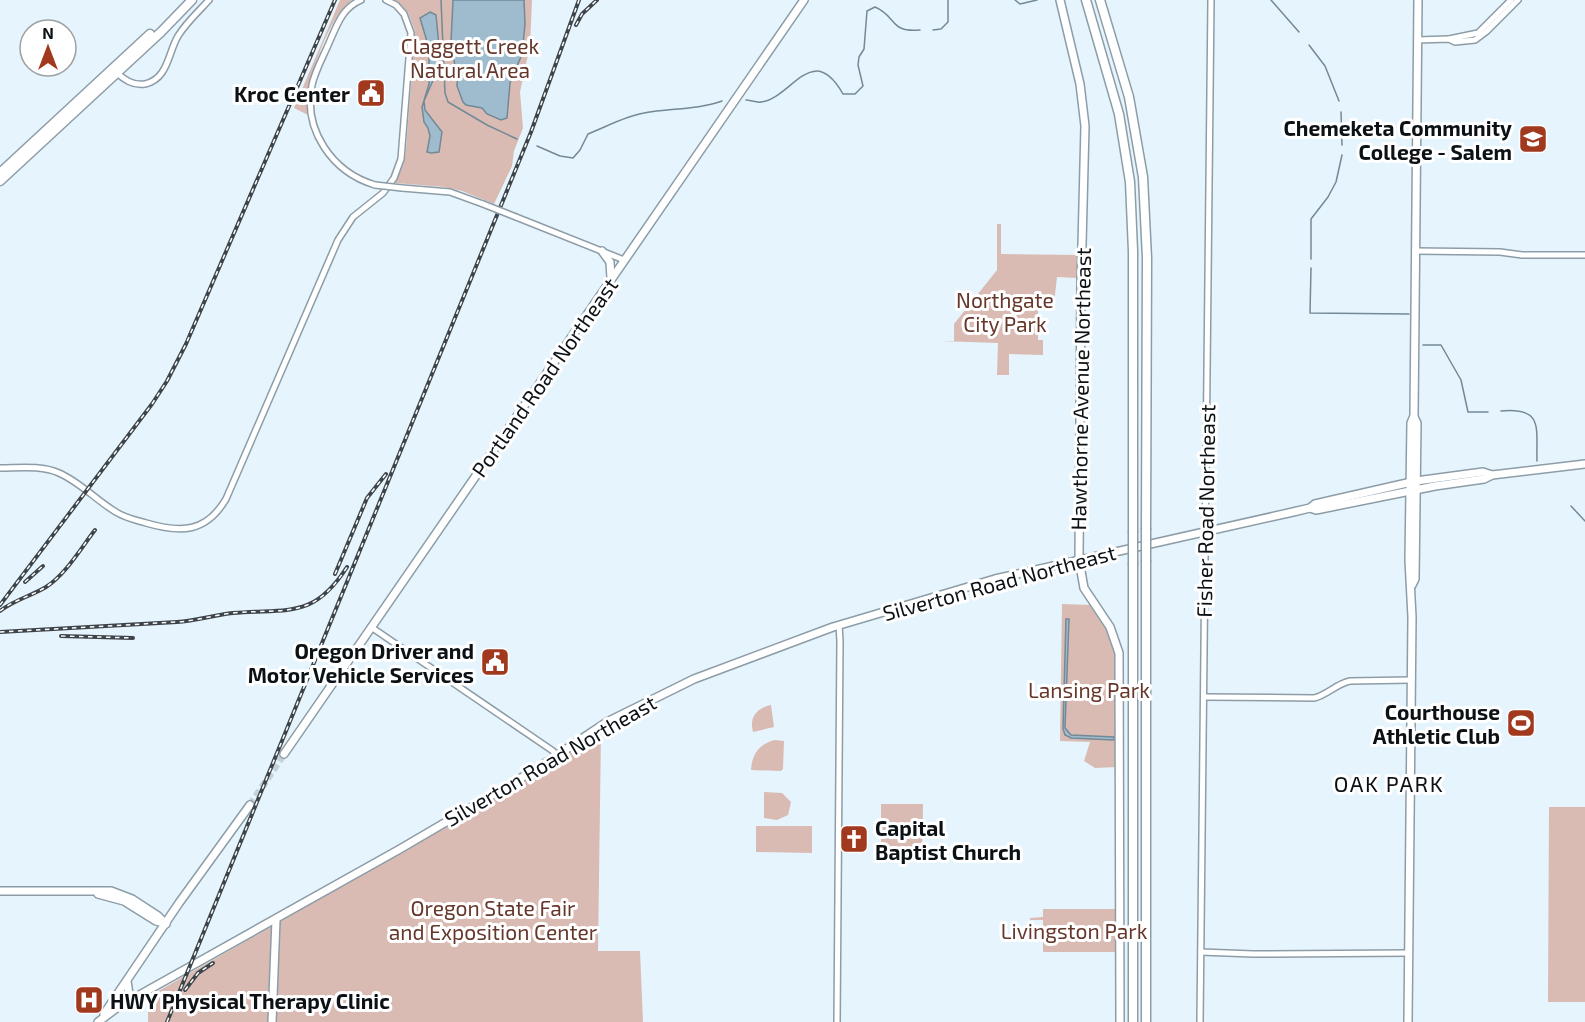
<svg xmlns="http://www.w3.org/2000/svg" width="1585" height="1022" font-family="'Exo 2',sans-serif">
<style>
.green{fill:#d9bbb3}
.water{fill:#9fbcce;stroke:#738996;stroke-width:1.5}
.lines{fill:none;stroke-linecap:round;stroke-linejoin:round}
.stream{stroke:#738996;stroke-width:1.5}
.major-tunnel{stroke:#c5d2da;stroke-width:7;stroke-dasharray:7 3.5;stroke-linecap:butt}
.minor-casing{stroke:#8d9da7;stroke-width:8}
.major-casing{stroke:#8d9da7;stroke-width:10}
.highway-casing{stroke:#8d9da7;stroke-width:11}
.minor{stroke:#fff;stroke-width:5}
.major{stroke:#fff;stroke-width:7}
.highway{stroke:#fff;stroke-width:8}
.rail-casing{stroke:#3d454a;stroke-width:4}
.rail{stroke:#fff;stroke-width:1.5;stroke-dasharray:4.5;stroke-linecap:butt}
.minor-bridge-casing{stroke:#8d9da7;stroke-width:8;stroke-linecap:butt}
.highway-bridge-casing{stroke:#8d9da7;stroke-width:11;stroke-linecap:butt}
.minor-bridge{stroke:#fff;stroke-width:5}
.highway-bridge{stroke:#fff;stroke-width:8}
.labels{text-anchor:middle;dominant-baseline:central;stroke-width:6;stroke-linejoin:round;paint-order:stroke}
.park-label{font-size:21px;fill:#65362a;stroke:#fff}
.poi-label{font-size:21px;font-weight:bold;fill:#0b1115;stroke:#fff;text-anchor:end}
.street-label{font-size:21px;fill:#0b1115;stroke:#fff}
.neighbourhood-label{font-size:22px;letter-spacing:1.5px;fill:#0b1115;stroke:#fff}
</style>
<rect width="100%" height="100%" fill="#e6f4fd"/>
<g class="green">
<path d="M340,0H352C327,18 305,85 308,115L294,108Z"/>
<polygon points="395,0 532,0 530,46 520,92 523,128 514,151 512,166 494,204 462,191 444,187 395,183 404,163 406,149 415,31 408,13"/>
<polygon points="997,224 1001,224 1001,254 1078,255 1078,278 1057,277 1054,303 1038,303 1038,340 1043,340 1043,355 1009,354 1009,375 997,375 998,343 940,341 954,341 954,324 997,270"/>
<polygon points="1062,604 1092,605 1106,623 1115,643 1118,674 1117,767 1095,768 1084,761 1090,742 1060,741"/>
<path d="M771,705L774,727L753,732C749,718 756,708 771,705Z"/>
<polygon points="601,732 598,951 640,951 643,1022 148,1022 148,997 535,776"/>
<path d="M775,740L784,741L783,769L781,771L751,770C752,754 759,744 775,740Z"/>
<polygon points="764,792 782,793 791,802 788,815 777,820 764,818"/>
<polygon points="881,804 923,804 922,855 881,855"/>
<polygon points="1549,807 1585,807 1585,1002 1548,1002"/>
<polygon points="756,826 812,826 812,853 756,852"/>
<polygon points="1043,909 1117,909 1117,952 1043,952 1043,920 1030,920 1030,918 1043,917"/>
</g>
<g class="water">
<polygon points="453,0 524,0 525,24 522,54 510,83 507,118 501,120 487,114 482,108 466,105 463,102 457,86 458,71 455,66 451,42"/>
<polygon points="430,12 436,15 440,57 438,69 424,101 425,110 442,132 439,152 431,153 427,152 430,136 428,128 424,122 422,107 429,84 429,48 420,18"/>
<polygon points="1066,619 1069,619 1065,728 1071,735 1114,737 1114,740 1071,738 1065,735 1063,729"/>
</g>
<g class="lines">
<g class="stream">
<polyline points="441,0 445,93 448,102 487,125 517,139"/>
<polyline points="1015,0 1020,4 1037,0"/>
<polyline points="1271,0 1299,32"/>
<polyline points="933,30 941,29 948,22 948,0"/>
<polyline points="1309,45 1325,66 1339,101"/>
<path d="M746,100C750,100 757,103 761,102C792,98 812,40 843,94H855L863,86L858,65L859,57L864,49L867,11L875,7C897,16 889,33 920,30"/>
<polyline points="1341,112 1342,145"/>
<path d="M537,146L560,156L573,158L580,150L588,134C606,127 625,116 644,113C670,108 697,110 722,101"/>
<polyline points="1311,259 1311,219 1328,197 1336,182 1342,155"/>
<polyline points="1311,268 1310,313 1409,314"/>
<polyline points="1423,345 1441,345 1461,380 1468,412 1488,412"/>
<path d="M1501,411C1544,407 1536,428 1537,461"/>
<polyline points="1571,506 1585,521"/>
</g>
<polyline class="major-tunnel" points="250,805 284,754"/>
<g class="minor-casing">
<g id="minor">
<path d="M361,0C342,8 337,25 329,43C323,57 315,71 312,85C303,130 332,172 375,185"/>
<polyline points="1449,39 1478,33 1511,0"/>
<polyline points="1417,40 1449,39 1455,42 1475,40 1487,31 1518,0"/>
<path d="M116,72C124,80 133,86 145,84C168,79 168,53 178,36C186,23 199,11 209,0"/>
<polyline points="402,188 450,192 483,204"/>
<polyline points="516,217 624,260"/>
<polyline points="1415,251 1500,252 1522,255 1585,255"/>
<path d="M0,468C19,468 41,465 59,473C80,482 97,501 116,512C125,518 136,520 146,523C181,533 206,533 226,499L338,240L353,217L383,193L394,178L401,159L411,33L404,14L396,5L386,0"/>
<polyline points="371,627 553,751 556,756"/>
<path d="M1204,697L1314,698C1327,695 1336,684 1350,681L1411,680"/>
<polyline points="1201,952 1253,954 1409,953"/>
<polyline points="837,1022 840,641 839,625"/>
<polyline points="1200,1022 1211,0"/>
</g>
</g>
<g class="major-casing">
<g id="major">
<polyline points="1060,0 1080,84 1085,126 1081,284 1079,560 1084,588 1110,627 1119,653 1120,1022"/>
<polyline points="602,251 610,262 611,278"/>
<polyline points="1310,508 1316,510 1435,486 1484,479 1492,475 1585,464"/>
<polyline points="1412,585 1415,579 1417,423 1414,417"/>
<polyline points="284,754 804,0"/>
<polyline points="0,891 111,891 132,899 158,916 166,924"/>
<polyline points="98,894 124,901 156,921 164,923"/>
<polyline points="127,981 129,994 134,997 139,996"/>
<polyline points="104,1014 179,903 250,805"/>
<polyline points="98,1022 118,1007 400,849 538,768 607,722 694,679 833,627 995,579 1293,512 1310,508 1315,504 1416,481 1483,472 1492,475"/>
<polyline points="272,1022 276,920"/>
<polyline points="1408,1022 1412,617 1409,560 1411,423 1414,416 1418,0"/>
</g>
</g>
<g class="highway-casing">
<g id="highway">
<polyline points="1086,0 1119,114 1130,182 1133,251 1133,531"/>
<polyline points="1100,0 1129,97 1143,177 1147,258 1146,528"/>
<polyline points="0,173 150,34"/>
<polyline points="0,181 161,32 192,0"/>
<polyline points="1146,562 1146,1022"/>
<polyline points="1133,565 1133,1022"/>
</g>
</g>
<use href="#minor" class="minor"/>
<use href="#major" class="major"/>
<use href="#highway" class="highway"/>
<g class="rail-casing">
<g id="rail">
<polyline points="576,25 582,14 597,0"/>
<polyline points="335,574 367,498 386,474"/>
<polyline points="25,582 43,566"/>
<polyline points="0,605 152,404 167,381 186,344 335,0"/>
<path d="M0,611C14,600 31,596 46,587C66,574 81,548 95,530"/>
<path d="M0,632L177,622C196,621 214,615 233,613C288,608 313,620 347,567"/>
<polyline points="61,636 133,638"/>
<polyline points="185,990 198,973 213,963"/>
<polyline points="167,1022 531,132 579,0"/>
</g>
</g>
<use href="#rail" class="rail"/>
<g class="minor-bridge-casing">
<g id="minor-bridge">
<polyline points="375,185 402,188"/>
<polyline points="483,204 516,217"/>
</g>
</g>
<g class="highway-bridge-casing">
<g id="highway-bridge">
<polyline points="1146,528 1146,562"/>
<polyline points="1133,531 1133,565"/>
</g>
</g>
<use href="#minor-bridge" class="minor-bridge"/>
<use href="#highway-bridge" class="highway-bridge"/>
</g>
<defs>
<g id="civic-square" transform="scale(1.5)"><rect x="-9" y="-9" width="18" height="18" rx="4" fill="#a1391e" stroke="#fff"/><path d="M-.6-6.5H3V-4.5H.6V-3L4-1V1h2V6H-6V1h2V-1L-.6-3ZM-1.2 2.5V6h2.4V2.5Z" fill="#fff"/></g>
<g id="university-square" transform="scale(1.5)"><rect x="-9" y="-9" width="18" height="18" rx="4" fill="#a1391e" stroke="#fff"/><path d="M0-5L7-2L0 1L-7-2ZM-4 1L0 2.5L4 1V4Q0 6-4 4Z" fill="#fff"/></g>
<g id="stadium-square" transform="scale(1.5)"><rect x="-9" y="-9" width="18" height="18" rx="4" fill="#a1391e" stroke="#fff"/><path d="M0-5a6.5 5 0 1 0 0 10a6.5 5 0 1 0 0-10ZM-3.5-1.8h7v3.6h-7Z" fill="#fff"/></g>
<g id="church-square" transform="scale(1.5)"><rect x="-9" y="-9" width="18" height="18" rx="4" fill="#a1391e" stroke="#fff"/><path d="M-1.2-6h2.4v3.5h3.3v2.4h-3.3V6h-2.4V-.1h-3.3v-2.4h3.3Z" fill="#fff"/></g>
<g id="hospital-square" transform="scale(1.5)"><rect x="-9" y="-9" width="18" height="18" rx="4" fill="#a1391e" stroke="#fff"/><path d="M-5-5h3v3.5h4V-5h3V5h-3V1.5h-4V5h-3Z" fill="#fff"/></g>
</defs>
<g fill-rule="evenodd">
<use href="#civic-square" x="371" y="93"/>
<use href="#university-square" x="1533" y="139"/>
<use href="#civic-square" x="495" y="662"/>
<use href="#stadium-square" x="1521" y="723"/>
<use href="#church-square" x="854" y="839"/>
<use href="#hospital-square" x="89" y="1000"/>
</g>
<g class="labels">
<g class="park-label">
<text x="470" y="45">Claggett Creek<tspan x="470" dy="24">Natural Area</tspan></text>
<text x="1005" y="299">Northgate<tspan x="1005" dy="24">City Park</tspan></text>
<text x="1089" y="689">Lansing Park</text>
<text x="493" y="907">Oregon State Fair<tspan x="493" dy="24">and Exposition Center</tspan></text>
<text x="1074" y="930">Livingston Park</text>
</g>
<g class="poi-label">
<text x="350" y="93">Kroc Center</text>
<text x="1512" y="127">Chemeketa Community<tspan x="1512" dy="24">College - Salem</tspan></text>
<text x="474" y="650">Oregon Driver and<tspan x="474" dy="24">Motor Vehicle Services</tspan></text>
<text x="1500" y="711">Courthouse<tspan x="1500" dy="24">Athletic Club</tspan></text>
<text x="875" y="827" text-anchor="start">Capital<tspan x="875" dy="24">Baptist Church</tspan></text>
<text x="110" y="1000" text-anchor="start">HWY Physical Therapy Clinic</text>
</g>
<g class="street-label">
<text transform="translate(544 377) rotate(-55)">Portland Road Northeast</text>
<text transform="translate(1080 389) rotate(-89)">Hawthorne Avenue Northeast</text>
<text transform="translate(1205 511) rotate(-89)">Fisher Road Northeast</text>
<text transform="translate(999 582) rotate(-15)">Silverton Road Northeast</text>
<text transform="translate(550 760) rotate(-30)">Silverton Road Northeast</text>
</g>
<g class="neighbourhood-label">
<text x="1389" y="783">OAK PARK</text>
</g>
</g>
<g transform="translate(48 48)"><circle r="28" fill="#ffffff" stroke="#9da0a1" stroke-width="1.5"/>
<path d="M0-4.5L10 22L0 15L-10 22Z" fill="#a1391e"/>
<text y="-9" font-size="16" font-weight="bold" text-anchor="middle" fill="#0b1115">N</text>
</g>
</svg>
